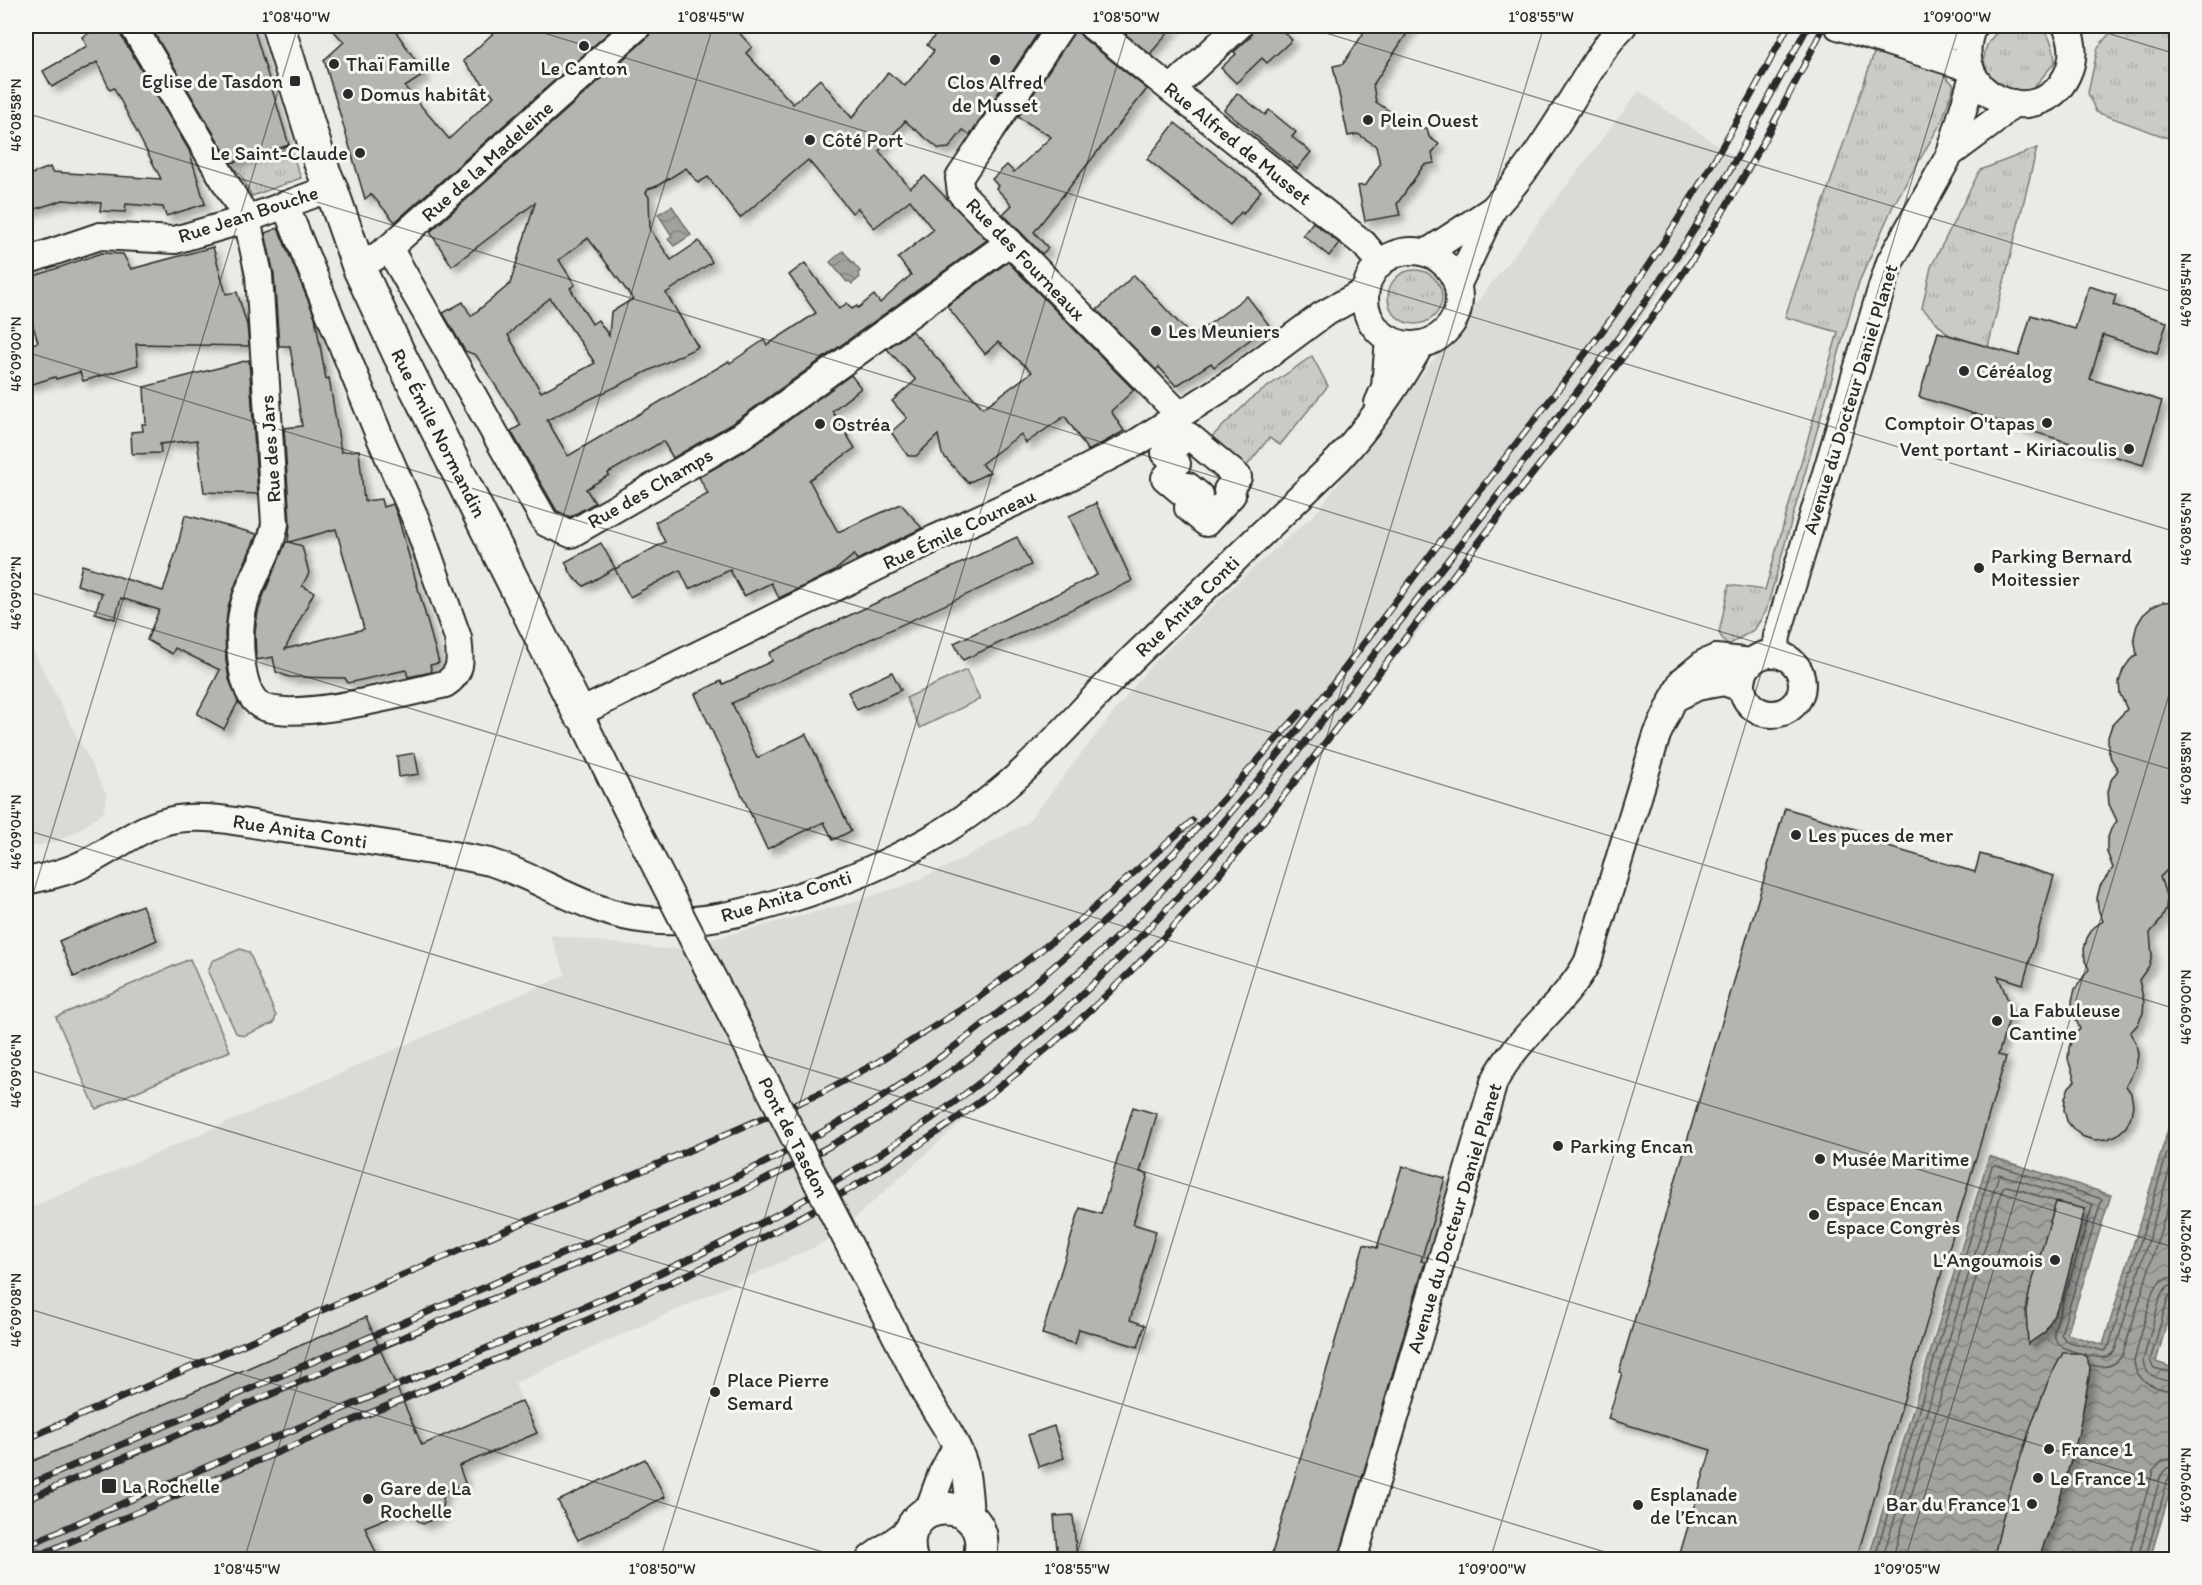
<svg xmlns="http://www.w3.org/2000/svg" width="2202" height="1585" font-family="Itim,sans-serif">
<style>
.built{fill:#dadad6}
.grass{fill:url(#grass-tufts);stroke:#7a7a79;stroke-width:1.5}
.park{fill:#cacac7;stroke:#7a7a79;stroke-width:1.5}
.water{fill:url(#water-waves);stroke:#727270;stroke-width:1.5}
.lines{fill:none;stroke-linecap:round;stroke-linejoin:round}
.shore{stroke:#5a5a59;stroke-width:1.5}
.building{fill:#b4b4b1;stroke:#2b2b2b;stroke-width:1.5;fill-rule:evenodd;filter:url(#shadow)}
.minor-casing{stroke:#2b2b2b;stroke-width:30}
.major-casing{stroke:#2b2b2b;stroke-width:36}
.minor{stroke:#f6f6f2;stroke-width:26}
.major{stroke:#f6f6f2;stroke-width:32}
.rail-casing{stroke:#2b2b2b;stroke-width:7}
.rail{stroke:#f6f6f2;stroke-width:4.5;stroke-dasharray:14;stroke-linecap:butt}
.minor-bridge-casing{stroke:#2b2b2b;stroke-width:30;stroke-linecap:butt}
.minor-bridge{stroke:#f6f6f2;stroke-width:26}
.ticks{fill:none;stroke:#2b2b2b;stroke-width:1.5;stroke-opacity:0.45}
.poi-dot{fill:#2b2b2b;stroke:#f6f6f2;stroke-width:2}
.labels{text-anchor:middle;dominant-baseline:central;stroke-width:6;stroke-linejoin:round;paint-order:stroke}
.poi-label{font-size:20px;fill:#2b2b2b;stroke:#f6f6f2;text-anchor:start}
.street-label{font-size:20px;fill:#2b2b2b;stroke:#f6f6f2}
.neatline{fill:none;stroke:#2b2b2b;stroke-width:2}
.ticks-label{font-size:15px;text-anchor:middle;fill:#2b2b2b}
</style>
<defs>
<pattern id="grass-tufts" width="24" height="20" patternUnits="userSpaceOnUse" patternTransform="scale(1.5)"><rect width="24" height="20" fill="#cacac7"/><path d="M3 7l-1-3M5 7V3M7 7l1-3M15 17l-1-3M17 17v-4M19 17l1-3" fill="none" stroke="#aeaeab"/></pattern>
<pattern id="water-waves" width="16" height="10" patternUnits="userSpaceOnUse" patternTransform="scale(1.5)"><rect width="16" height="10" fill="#a1a19e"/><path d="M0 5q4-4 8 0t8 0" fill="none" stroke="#838381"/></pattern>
<filter id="shadow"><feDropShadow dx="5.5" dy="5.5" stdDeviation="3" flood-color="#0004"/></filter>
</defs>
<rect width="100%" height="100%" fill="#eaeae6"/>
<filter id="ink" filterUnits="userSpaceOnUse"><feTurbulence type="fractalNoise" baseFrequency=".0167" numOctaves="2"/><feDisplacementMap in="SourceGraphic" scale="12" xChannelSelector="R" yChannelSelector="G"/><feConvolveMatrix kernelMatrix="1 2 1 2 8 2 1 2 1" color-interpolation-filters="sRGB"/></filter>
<g filter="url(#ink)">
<g class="built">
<polygon points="1639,91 1749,167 1424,625 1148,953 832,1239 515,1383 522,1401 152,1559 26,1560 26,1210 566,975 550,935 662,949 678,948 846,904 906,885 953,864 1027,823 1151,665 1242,578 1315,514"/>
<polygon points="26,637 107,795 103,813 82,828 56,842 26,848"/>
</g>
<g class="grass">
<path d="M2007,26C2038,26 2053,27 2055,62L2030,92C1986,97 1965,48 2007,26Z"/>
<polygon points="2116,26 2176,26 2176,141 2096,112 2088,93 2098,47"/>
<polygon points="1874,53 1896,57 1941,72 1954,85 1942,121 1893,206 1859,282 1766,611 1755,629 1727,646 1719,633 1729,585 1765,590 1838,332 1785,317"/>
<polygon points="289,145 301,178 252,196 242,177 230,163"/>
<polygon points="2037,148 1988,347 1949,335 1922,308 1931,267 1980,170"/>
<circle cx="1415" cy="297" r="27"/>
<polygon points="1312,356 1328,386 1280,445 1269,438 1238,477 1201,447 1253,397"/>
</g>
<g class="park">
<polygon points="966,670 980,699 920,728 906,698"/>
<polygon points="240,949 249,952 276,1016 274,1023 243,1036 236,1033 208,972 212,961"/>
<polygon points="190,959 230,1051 96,1109 56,1017"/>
</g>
<g class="water">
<polygon points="672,206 691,235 674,246 668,239 672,236 658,214"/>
<polygon points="843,251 860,271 858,274 860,277 852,284 849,281 847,282 830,262"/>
<polygon points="2176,1103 2176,1289 2156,1362 2176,1369 2176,1471 2150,1559 1868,1560 1989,1156 2111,1195 2067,1334 2103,1345"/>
</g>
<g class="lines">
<g class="shore">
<path d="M2176,1276L2162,1280L2153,1290L2134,1361C2135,1382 2157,1390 2176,1391"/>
<path d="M2176,1285L2167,1287L2161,1294L2143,1361C2145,1377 2163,1381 2176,1382"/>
<polyline points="2176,1293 2171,1294 2168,1298 2150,1361 2154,1368 2176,1374"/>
<path d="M2084,1354C2096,1357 2107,1362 2115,1350L2176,1149"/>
<path d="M2091,1365C2105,1369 2116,1366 2123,1354L2176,1180"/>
<polyline points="1874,1560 1992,1166 1996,1165 2102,1199 2061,1334 2066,1341 2104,1351 2109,1346 2176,1124"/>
<path d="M1882,1560L1999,1174L2093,1204L2054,1331C2054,1346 2064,1348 2076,1352"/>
<polyline points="1892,1560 2003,1187 2007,1186 2055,1201"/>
<polyline points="2128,1560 2153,1471 2163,1461 2176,1457"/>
<polyline points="2137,1560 2161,1475 2167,1468 2176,1466"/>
<polyline points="2145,1560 2168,1479 2171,1475 2176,1474"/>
</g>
</g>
<g class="building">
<polygon points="101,26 118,26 120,34 189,150 205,204 166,216 163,207 126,204 125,212 100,211 101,203 63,200 29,211 26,198 26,176 50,167 52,172 161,179 114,88 110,90 97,62 52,87 43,71 87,46 82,37"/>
<polygon points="150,26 253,26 289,145 231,163"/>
<polygon points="329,26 392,26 425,74 405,87 449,139 494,96 463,61 501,26 616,26 395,222 371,194 365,199 324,60 344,42"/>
<path d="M653,26H733L752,47L746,53L793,104L820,79L852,118L888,72L905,86L934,51L927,45L943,26L1042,27L970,135L963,130L949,148L939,149L905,121L879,151L910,188L925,176L987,240L733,423L673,458L663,441L608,473L609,475L586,489L595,503L570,517L557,511L511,431L521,425L476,355L465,351L443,313L463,302L471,316L510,284L535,203L452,266L430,232L648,37ZM808,160L852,213L858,208L874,228L910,200L933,230L898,258L911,275L880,303L874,295L858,308L857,306L852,309L847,303L839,309L805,263L789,275L816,313L767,345L764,340L730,363L729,361L568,456L547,420L698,347L666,293L712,262L699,241L671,260L650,229L649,197L646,193L648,189L657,186L686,168L698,183L708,177L740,218ZM588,238L633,299L611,312L609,336L598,320L592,324L570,288L575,285L559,260ZM550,298L595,363L541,392L508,335L526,317Z"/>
<polygon points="1076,26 1077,26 1078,32 1083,38 1147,89 1034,232 1048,248 1042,254 1003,214 1012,205 996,188 998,186 992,179 1007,165 1014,172 1051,137 1018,117 1073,34"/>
<polygon points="1115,26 1174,26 1150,54"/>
<polygon points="1254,26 1278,26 1292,40 1267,63 1262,58 1236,83 1221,68 1236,54 1234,52 1250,37"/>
<polygon points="1360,26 1412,26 1373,85 1376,102 1418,130 1427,128 1429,137 1439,144 1432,153 1434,163 1424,165 1397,204 1400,215 1365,221 1358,186 1366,185 1380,164 1376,146 1358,134 1348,136 1333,66 1343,64 1363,34"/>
<polygon points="1237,93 1265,115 1269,110 1296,132 1292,137 1311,152 1297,169 1224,110"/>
<polygon points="1175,123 1261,191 1243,214 1241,212 1230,225 1147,159"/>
<polygon points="1313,222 1339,243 1329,256 1303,235"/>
<path d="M278,228L315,317L326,379L329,378L341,452L359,450L364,501L381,499L383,507L393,504L398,517L439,663L430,665L432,672L408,677L406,670L348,683L345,678L289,677L276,672L273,657L256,660L255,632L258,612L264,594L286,542H288L290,523L284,428L302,426L290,346H279L274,274L265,233ZM336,529L364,629L285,649L314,592L302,586L309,573L302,546L289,542Z"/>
<polygon points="213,247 226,294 237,292 247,325 249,346 136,344 138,365 83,381 80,372 56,379 55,377 26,386 26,346 38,342 26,303 26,279 101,253 123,254 131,269"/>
<polygon points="1008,262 1134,390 1111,411 1124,431 1108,440 1088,451 1065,416 1026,443 1021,434 981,464 990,472 968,483 942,454 938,435 916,456 908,456 891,432 907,418 892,401 916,380 887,349 912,331 983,408 1032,372 998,342 985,354 947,306"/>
<polygon points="1134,275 1192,337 1247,296 1269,325 1214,367 1211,363 1176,386 1159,367 1156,370 1097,310"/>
<polygon points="2089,286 2116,295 2113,305 2167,322 2157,353 2103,335 2090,379 2162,401 2143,465 1919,397 1938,332 2019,356 2031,315 2075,329"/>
<polygon points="249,360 258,494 204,492 197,440 160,444 161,453 132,454 131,432 143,431 142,424 146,424 144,387"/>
<polygon points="851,375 861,388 832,411 855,448 809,480 838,532 901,504 922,528 857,560 854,555 833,572 779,598 771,583 744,596 730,570 689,589 680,570 630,597 615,569 665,542 655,522 708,494 699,477 750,448"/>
<polygon points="1096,503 1132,581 963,660 954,643 1097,575 1069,516"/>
<polygon points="185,515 257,534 236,583 228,607 225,632 226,661 229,679 238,702 224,729 197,714 220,670 175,648 172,654 147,640 159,610 121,598 115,619 95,613 102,593 77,585 82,565 163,591 177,549"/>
<polygon points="1017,537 1031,565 732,703 757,758 806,734 851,831 833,840 824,822 767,849 695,694 721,681 723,684 772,661 769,653"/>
<polygon points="601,543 615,568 584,586 573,577 565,562"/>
<polygon points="2176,601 2176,759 2169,769 2176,779 2176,810 2170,825 2176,840 2176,855 2171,866 2160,877 2167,898 2166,909 2161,920 2150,933 2152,955 2149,966 2139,980 2144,1002 2143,1013 2138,1024 2130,1033 2136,1043 2138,1055 2136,1066 2126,1086 2131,1093 2133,1105 2131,1116 2126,1127 2117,1135 2107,1139 2095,1140 2084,1137 2074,1130 2067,1121 2064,1110 2065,1098 2069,1087 2075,1081 2068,1059 2069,1048 2073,1036 2080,1029 2073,1012 2072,1001 2075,989 2089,969 2085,961 2084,949 2087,938 2093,928 2103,921 2098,909 2097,898 2100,886 2113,868 2107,852 2107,840 2111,829 2117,821 2109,804 2108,792 2111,780 2118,770 2111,759 2108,748 2108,737 2112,725 2127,709 2120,694 2119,682 2123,670 2130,660 2137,655 2134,637 2137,625 2143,615 2152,607 2163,602"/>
<polygon points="892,672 901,690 857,710 848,692"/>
<polygon points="415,753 419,774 399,777 397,756"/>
<polygon points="1785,808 1865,832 1864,840 1975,872 1980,854 2054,876 2023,984 1998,976 2012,1010 1998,1055 2006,1057 1856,1560 1678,1560 1711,1450 1608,1419 1622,1373 1619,1372"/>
<polygon points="142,905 157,940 74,977 59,941"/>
<polygon points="1133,1107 1157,1114 1140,1172 1148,1174 1133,1224 1156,1231 1130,1320 1145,1325 1138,1347 1079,1329 1075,1344 1042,1334 1080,1208 1101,1214"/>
<polygon points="1402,1166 1445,1178 1421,1261 1425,1262 1338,1560 1270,1560 1364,1244 1377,1248"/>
<polygon points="2056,1202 2085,1209 2062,1299 2045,1332 2028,1344 2026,1310 2030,1289"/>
<polygon points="366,1317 422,1445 522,1401 537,1433 459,1466 465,1483 444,1492 441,1516 423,1524 404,1511 365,1527 379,1560 26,1560 26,1464"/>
<polygon points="2063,1353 2080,1353 2086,1357 2090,1367 2089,1378 2078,1436 2056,1512 2038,1560 1993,1560 2008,1496 2033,1420 2049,1379"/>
<polygon points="1054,1426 1064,1458 1039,1467 1028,1435"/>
<polygon points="645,1459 665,1497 578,1540 558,1501"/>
<polygon points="1073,1515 1077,1560 1058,1560 1054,1516"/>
</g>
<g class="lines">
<g class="minor-casing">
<g id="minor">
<path d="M133,26L247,219L259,275L275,524C270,555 249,580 243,609C238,632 238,691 260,705C291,724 409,692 445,684C464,672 460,657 458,638L416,520L379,435L285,205"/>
<polyline points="1061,26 959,178 961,193 1180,415"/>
<polyline points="1092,26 1364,244 1380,263"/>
<polyline points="1838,26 1970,68"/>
<path d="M1973,26C1944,96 2039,134 2067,75C2075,58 2074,42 2066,26"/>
<polyline points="1904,44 1950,36 1970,26"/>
<polyline points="1171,89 1239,26"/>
<polyline points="1950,154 1993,122 2013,103"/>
<polyline points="389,248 546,523 571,534 741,436 1010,242"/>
<circle cx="1412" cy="298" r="47"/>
<path d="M1426,253L1493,209C1525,174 1551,134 1576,93C1591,70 1604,45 1623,26"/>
<polyline points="26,261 100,236 175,240 247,219 331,188"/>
<polyline points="359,268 389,248 638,26"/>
<polyline points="1458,284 1493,209"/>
<polyline points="1378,403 1385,387 1389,339"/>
<polygon points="1189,436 1238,477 1227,490 1232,495 1206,523 1188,508 1199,495 1188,486 1183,493 1165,478 1177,464 1165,453"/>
<circle cx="1772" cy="684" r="30"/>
<polyline points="1775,654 1777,636 1881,290 1890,262 1950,154 1973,76"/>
<polyline points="1673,699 1697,687 1724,682 1741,688"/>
<polyline points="635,826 579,713 936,538 1062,481 1136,443 1235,380 1322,315 1365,291"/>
<path d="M26,881C45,877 65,873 83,864C114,850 142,824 177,819C212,814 248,824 282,829C351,838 421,848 490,862C543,879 591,915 648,920C697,925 744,913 790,899C878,872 954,834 1023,771C1062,735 1096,694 1134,657C1202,591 1270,526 1338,460C1371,424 1397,386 1421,344"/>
<path d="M925,1393C938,1416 956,1439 964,1465C968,1481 969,1499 970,1517"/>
<polyline points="928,1511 942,1473 956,1447"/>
<path d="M1353,1560L1494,1082C1517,1036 1564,1006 1588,961L1657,735L1682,681L1704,663L1716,658L1751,662"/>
</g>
</g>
<g class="major-casing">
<g id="major">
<polyline points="278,26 321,165 331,188 359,268 399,354 579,713"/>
<polyline points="873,1560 909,1534"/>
<path d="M911,1560C892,1491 998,1492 979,1560"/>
</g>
</g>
<use href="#minor" class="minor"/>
<use href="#major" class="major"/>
<g class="rail-casing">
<g id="rail">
<polyline points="26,1439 823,1092 878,1062 970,1004 1084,917 1192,821"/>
<path d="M26,1486L698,1195C760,1166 821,1135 879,1099C968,1042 1050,973 1127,900C1188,842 1243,776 1300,713"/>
<path d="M26,1500C178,1433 331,1367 485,1302C629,1243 783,1181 914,1096C990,1047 1064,990 1128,926C1245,807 1343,671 1443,538C1501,462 1561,388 1617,311C1681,220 1737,125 1788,26"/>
<path d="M26,1546C164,1484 304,1425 444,1366C612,1296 783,1226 931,1119C1044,1039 1141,942 1231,837L1466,537L1638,312L1687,241L1729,172L1808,26"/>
<path d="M29,1560C193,1486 359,1419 523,1348C640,1297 754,1248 863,1181C977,1111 1084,1025 1174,926C1275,814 1364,691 1456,572C1535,469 1619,368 1692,260C1742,185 1784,106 1824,26"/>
</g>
</g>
<use href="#rail" class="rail"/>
<g class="minor-bridge-casing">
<polyline id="minor-bridge" points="635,826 925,1393"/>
</g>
<use href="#minor-bridge" class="minor-bridge"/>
</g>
</g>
<path class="ticks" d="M521,26L2176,532M1303,26L2176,293M2084,26L2176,54M26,113L2176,771M26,352L2176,1009M26,591L2176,1248M26,830L2176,1487M26,917L298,26M26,1069L1631,1560M26,1308L849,1560M26,1547L68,1560M244,1560L713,26M660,1560L1129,26M1075,1560L1544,26M1490,1560L1959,26M1905,1560L2176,672"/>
<g class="poi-dot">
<circle cx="584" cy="46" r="6"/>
<circle cx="995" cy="60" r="6"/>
<circle cx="334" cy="64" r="6"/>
<rect x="289" y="75" width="12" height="12" rx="3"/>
<circle cx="348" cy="94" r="6"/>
<circle cx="1368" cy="120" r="6"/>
<circle cx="810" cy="140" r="6"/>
<circle cx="360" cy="153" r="6"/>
<circle cx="1156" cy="331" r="6"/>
<circle cx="1964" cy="371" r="6"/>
<circle cx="2047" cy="423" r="6"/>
<circle cx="820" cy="424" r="6"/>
<circle cx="2129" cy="449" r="6"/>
<circle cx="1979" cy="568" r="6"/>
<circle cx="1796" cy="835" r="6"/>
<circle cx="1997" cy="1021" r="6"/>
<circle cx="1558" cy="1146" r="6"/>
<circle cx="1820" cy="1159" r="6"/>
<circle cx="1814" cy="1215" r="6"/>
<circle cx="2055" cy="1260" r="6"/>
<circle cx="715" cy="1392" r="6"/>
<circle cx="2049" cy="1449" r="6"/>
<circle cx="2038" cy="1478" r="6"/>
<rect x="101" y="1478" width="16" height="16" rx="3"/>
<circle cx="368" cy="1499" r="6"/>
<circle cx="2032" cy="1504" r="6"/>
<circle cx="1638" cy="1505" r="6"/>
</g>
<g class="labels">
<g class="poi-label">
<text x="346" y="64">Thaï Famille</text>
<text x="584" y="68" text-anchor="middle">Le Canton</text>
<text x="283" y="81" text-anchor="end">Eglise de Tasdon</text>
<text x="995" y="82" text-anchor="middle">Clos Alfred<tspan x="995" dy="23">de Musset</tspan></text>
<text x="360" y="94">Domus habitât</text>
<text x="1380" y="120">Plein Ouest</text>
<text x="822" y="140">Côté Port</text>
<text x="348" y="153" text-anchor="end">Le Saint-Claude</text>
<text x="1168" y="331">Les Meuniers</text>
<text x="1976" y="371">Céréalog</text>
<text x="2035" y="423" text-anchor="end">Comptoir O'tapas</text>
<text x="832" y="424">Ostréa</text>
<text x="2117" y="449" text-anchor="end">Vent portant - Kiriacoulis</text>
<text x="1991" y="556">Parking Bernard<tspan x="1991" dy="23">Moitessier</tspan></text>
<text x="1808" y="835">Les puces de mer</text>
<text x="2009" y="1010">La Fabuleuse<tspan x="2009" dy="23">Cantine</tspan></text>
<text x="1570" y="1146">Parking Encan</text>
<text x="1832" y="1159">Musée Maritime</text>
<text x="1826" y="1204">Espace Encan<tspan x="1826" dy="23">Espace Congrès</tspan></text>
<text x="2043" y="1260" text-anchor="end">L'Angoumois</text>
<text x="727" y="1380">Place Pierre<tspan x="727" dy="23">Semard</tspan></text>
<text x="2061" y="1449">France 1</text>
<text x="2050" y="1478">Le France 1</text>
<text x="122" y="1486">La Rochelle</text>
<text x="380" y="1488">Gare de La<tspan x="380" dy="23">Rochelle</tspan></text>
<text x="1650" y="1494">Esplanade<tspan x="1650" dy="23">de l’Encan</tspan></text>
<text x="2020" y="1504" text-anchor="end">Bar du France 1</text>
</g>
<g class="street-label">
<text transform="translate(1238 143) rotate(39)">Rue Alfred de Musset</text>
<text transform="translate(487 161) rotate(-42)">Rue de la Madeleine</text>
<text transform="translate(248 214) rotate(-18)">Rue Jean Bouche</text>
<text transform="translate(1026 259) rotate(46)">Rue des Fourneaux</text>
<text transform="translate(1850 399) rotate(-73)">Avenue du Docteur Daniel Planet</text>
<text transform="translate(439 433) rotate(63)">Rue Émile Normandin</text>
<text transform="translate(270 449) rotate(-94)">Rue des Jars</text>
<text transform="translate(650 488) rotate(-30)">Rue des Champs</text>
<text transform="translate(959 529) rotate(-25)">Rue Émile Couneau</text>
<text transform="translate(1187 606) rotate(-44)">Rue Anita Conti</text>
<text transform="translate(300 831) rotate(9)">Rue Anita Conti</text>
<text transform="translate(786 896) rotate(-17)">Rue Anita Conti</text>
<text transform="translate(794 1137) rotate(63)">Pont de Tasdon</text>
<text transform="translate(1454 1218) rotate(-73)">Avenue du Docteur Daniel Planet</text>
</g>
</g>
<rect width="2202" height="1585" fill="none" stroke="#f6f6f2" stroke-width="66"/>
<rect x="33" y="33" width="2136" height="1519" class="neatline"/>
<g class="ticks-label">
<text x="296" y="22">1°08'40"W</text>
<text x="711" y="22">1°08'45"W</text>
<text x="1126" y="22">1°08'50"W</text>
<text x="1541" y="22">1°08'55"W</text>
<text x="1957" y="22">1°09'00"W</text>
<text transform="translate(16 115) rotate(-90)" y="5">46°08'58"N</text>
<text transform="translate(2186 290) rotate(-90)" y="5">46°08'54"N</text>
<text transform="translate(16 354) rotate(-90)" y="5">46°09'00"N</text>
<text transform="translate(2186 529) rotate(-90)" y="5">46°08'56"N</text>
<text transform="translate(16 593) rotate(-90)" y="5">46°09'02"N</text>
<text transform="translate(2186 768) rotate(-90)" y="5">46°08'58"N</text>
<text transform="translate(16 832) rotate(-90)" y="5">46°09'04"N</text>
<text transform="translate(2186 1007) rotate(-90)" y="5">46°09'00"N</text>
<text transform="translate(16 1071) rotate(-90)" y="5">46°09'06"N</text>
<text transform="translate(2186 1246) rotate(-90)" y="5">46°09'02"N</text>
<text transform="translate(16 1310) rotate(-90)" y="5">46°09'08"N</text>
<text transform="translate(2186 1485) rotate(-90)" y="5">46°09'04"N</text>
<text x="247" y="1574">1°08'45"W</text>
<text x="662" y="1574">1°08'50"W</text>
<text x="1077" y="1574">1°08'55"W</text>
<text x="1492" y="1574">1°09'00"W</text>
<text x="1907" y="1574">1°09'05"W</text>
</g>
</svg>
